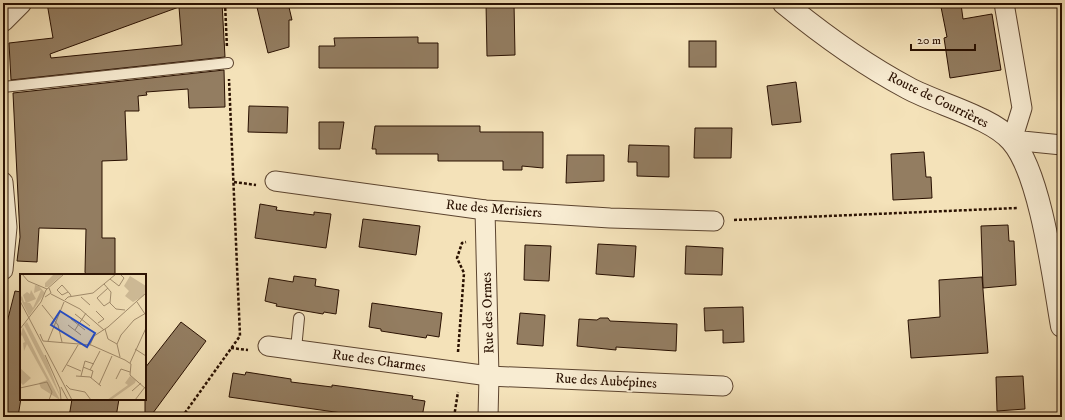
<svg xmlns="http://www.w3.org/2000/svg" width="1065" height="420" font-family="'IM FELL DW Pica',serif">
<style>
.building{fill:#937d61;stroke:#291001;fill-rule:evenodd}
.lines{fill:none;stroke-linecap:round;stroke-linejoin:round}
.service-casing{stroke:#5c442f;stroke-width:12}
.minor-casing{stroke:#5c442f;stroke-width:21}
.tertiary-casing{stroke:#5c442f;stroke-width:24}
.path{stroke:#291001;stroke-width:2.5;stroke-dasharray:3 2;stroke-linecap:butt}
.service{stroke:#f8ecd2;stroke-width:10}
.minor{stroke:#f8ecd2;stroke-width:19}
.tertiary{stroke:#f8ecd2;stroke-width:22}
.labels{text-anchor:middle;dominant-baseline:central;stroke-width:4;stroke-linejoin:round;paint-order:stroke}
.street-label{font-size:14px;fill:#291001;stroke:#f8ecd2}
.inset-road{fill:none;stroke:#a38e6f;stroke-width:1}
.view{fill:#1d4ed8;fill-opacity:0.15;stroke:#1d4ed8;stroke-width:2}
.inset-edge{fill:none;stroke:#291001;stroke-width:2}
</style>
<rect width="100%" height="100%" fill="#f4e2b9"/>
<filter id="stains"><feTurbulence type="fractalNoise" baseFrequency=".005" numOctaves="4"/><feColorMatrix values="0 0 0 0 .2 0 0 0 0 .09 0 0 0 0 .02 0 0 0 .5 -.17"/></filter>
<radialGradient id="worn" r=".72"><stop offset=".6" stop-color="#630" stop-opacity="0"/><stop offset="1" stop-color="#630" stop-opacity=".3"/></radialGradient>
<g class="building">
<path d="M47,3H222L225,57L11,80L9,43L53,38ZM179,7L182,45L51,58L50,54Z"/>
<polygon points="256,3 288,3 292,20 289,20 289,47 268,53"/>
<polygon points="486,3 514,3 515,55 487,56"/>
<polygon points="961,4 963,19 992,14 1001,70 950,78 944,38 947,37 941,7"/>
<polygon points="418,37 418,43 438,43 438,68 319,68 319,46 335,46 334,38"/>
<rect x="689" y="41" width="27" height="26"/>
<polygon points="224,70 225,107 189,108 188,89 146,92 147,95 138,96 139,111 125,111 127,160 102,161 102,238 115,238 115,275 86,275 85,272 86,229 39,228 37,262 17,261 20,237 13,93"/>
<polygon points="796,82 801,122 772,125 767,86"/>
<polygon points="249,106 288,107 287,133 248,132"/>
<polygon points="319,122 344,122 340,149 319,149"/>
<polygon points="375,126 480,126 480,132 543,132 543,168 522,166 522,170 503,170 503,161 438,161 438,154 376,154 376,149 372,149"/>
<polygon points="695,128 732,128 731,158 694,158"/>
<polygon points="629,145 669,146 669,177 637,176 637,162 628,162"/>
<polygon points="924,152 926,177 931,177 932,198 893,200 891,154"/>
<polygon points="567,155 604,155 604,181 566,183"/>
<polygon points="260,204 277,207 276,210 314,215 314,212 331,214 326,248 255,238"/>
<polygon points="363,219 420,226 416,255 359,247"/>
<polygon points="1008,225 1009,241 1014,241 1016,285 983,288 981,226"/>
<polygon points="598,244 636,246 634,277 596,274"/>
<polygon points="525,245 551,246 549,281 524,280"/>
<polygon points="686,246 723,248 722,275 685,274"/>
<polygon points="294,276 316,279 315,286 339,290 336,314 324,312 323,314 276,306 277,304 265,301 269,278 293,282"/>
<polygon points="982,277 988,353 911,358 908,320 940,317 939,280"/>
<polygon points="15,291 21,292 21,398 18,417 3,417 3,338"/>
<polygon points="372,303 442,313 439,337 427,335 426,338 381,331 381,329 369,327"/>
<polygon points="743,307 744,342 723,343 723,330 705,331 704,308"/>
<polygon points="520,313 545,315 543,346 517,344"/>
<polygon points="600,318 608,318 610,321 677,324 676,351 616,347 616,350 577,346 579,319 597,320"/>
<polygon points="181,322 206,341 150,417 145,417 145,368"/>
<polygon points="246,372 291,379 291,382 332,387 332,385 413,396 412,399 425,401 422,417 370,417 229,397 233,373 245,375"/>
<polygon points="1023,376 1025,409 997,411 996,377"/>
<polygon points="72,399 119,399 116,417 69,417"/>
</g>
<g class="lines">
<g class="service-casing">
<g id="service">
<polyline points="3,87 228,63"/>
<polyline points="296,349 299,318"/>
</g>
</g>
<g class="minor-casing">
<g id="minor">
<polyline points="1004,3 1022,108 1012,140 1062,145"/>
<polyline points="275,181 485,210 610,218 714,221"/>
<polyline points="3,182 7,227 3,270"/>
<polyline points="485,210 489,376 488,417"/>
<polyline points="268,346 489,376 723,386"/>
</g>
</g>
<g class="tertiary-casing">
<g id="tertiary">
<path d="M784,3C823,35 863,64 908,88C937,104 992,117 1012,141C1041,174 1054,281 1062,326"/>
<polyline points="3,20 20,3"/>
</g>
</g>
<g class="path">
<polyline points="225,3 227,48"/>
<polyline points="234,182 256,185"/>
<polyline points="734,220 1017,208"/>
<polyline points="231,348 248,350"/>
<polyline points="458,352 464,273 457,258 462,243 466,242"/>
<polyline points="182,417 240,336 229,79"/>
<polyline points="454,417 458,392"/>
</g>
<use href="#service" class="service"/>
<use href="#minor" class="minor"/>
<use href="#tertiary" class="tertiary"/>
</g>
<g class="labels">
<g class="street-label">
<text transform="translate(938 100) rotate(26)">Route de Courrières</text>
<text transform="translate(494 209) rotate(5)">Rue des Merisiers</text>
<text transform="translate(488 313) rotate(-92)">Rue des Ormes</text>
<text transform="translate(379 361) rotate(8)">Rue des Charmes</text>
<text transform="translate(606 381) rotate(3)">Rue des Aubépines</text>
</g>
</g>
<g transform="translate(20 274)">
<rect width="126" height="126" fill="#f4e2b9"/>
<path d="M34,0H43L28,13H25V9ZM110,2L126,12L124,22L113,28L105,22L109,17L104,12ZM15,11L19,12L25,19L9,42L0,24L2,22L4,28L10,29L13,34L21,16L14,19ZM11,16L16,25L6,29L3,21L7,18L10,20ZM7,48L27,87L41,124L4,51ZM3,53L19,86L40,126L21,114L19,109L27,106L7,70L4,77L3,69L5,68L2,61L0,63ZM0,94L11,104L3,111L0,108ZM110,102L116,106L115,109L91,126H87L108,111L105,109Z" fill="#d1be9a"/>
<path class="inset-road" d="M2,0L8,7L27,15M90,5L99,12L104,4L100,0M84,10L91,18L90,29L96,35L105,36M88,14L77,24L84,32L90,28M48,18L42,21L37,16L42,11L50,20L51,22M31,20L60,35L84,56M25,23L31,19L29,14M61,23L70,31M45,26L48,23L73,19L96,0M0,27L52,126M117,28L125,40M22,31L38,51L42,68M76,37L84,45L78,49M55,40L70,52M51,45L65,56M48,51L61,61M0,55L21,28L26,16L44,0M85,55L88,65L97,70M55,56L66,39M20,60L23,67L71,71L105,86L111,90L110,101L126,115M28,67L44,28M70,71L74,62L88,53L126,19M115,75L126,82M25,81L40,115L41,126M100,83L97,70L101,61L114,46L126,39M110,89L126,54M47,91L61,97M63,93L73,97L71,104M70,96L80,77M42,98L58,71M56,102L70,103L81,112M61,102L65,87L74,90M96,105L101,95L110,98M46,111L50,115L65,118L71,126M79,111L92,82M41,113L48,126M0,114L27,108L32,118L29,126M112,117L121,109M115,126L125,113"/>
<path class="view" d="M40,37L75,59L67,73L31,51Z"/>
<rect width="126" height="126" class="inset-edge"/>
</g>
<rect width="1065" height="420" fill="none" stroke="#f4e2b9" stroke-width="16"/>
<rect x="4" y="4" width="1057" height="412" fill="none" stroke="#291001" stroke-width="2"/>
<rect x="8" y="8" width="1049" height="404" fill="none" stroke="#291001"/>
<path d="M911 44v6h64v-6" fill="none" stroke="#291001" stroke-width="2"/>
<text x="917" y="44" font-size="12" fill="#291001" stroke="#f8ecd2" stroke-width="3" paint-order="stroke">20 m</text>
<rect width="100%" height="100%" filter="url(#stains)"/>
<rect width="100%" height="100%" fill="url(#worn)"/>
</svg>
